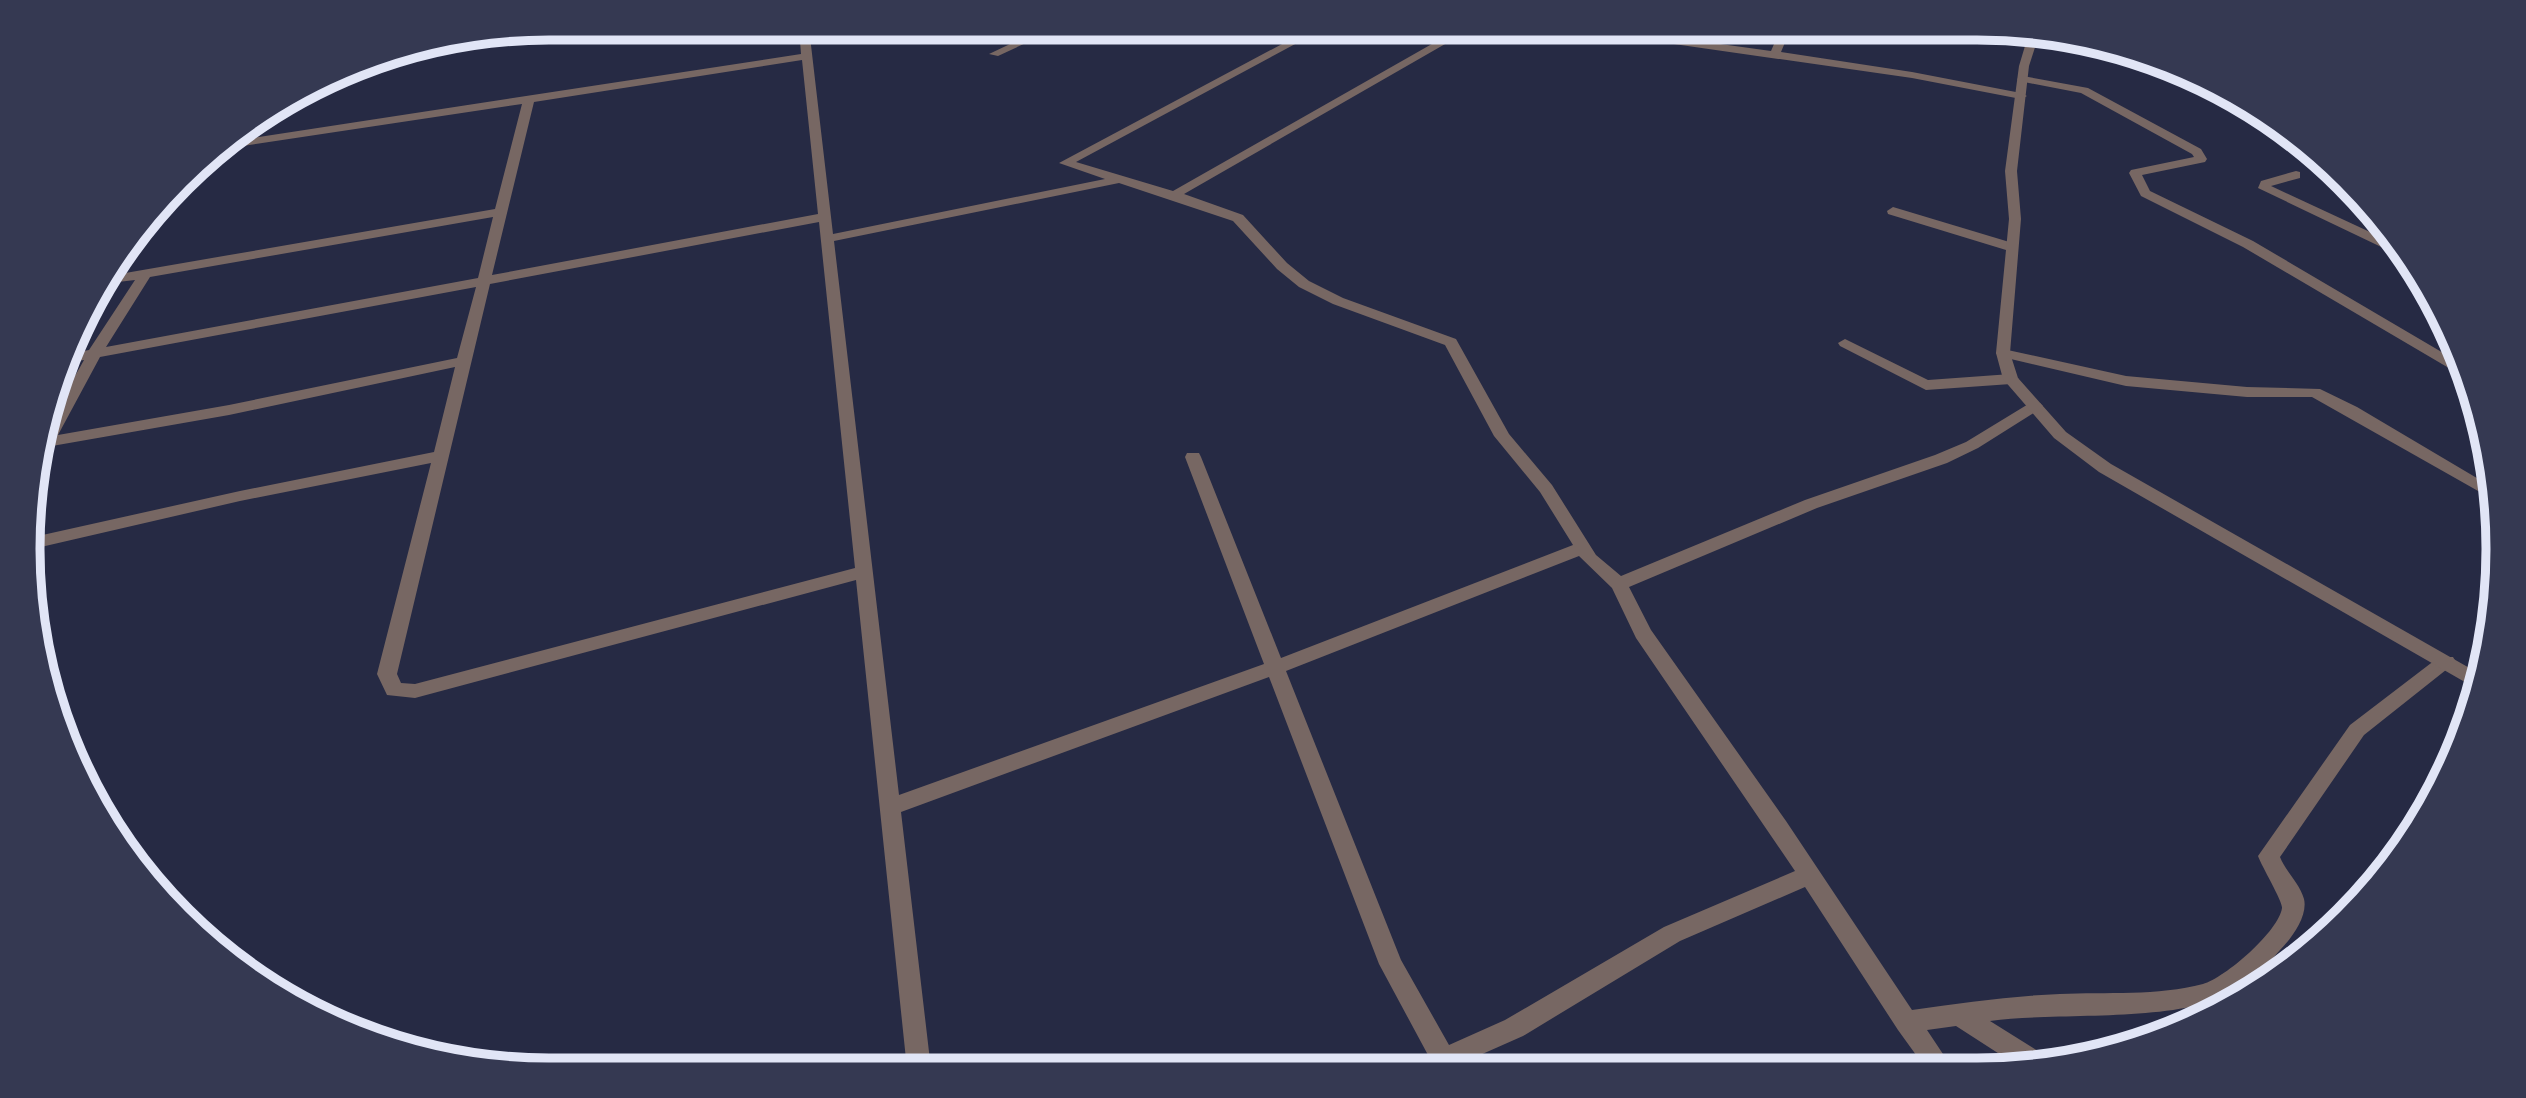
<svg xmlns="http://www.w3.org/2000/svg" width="2526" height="1098" font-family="Manrope,sans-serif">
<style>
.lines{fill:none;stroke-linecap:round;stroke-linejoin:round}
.minor{fill:#776763;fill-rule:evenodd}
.tertiary{fill:#776763;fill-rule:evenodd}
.rim{fill:none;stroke:#e1e5f6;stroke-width:9}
</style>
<rect width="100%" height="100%" fill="#262a44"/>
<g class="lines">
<g class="minor">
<path d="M799,28H809L833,234L1105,179L1059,163L1312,28H1325L1076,162L1173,191L1460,28H1473L1184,194L1243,215L1287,263L1309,281L1343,298L1456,339L1509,434L1552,485L1596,555L1621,576L1805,500L1935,455L1966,442L2030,403H2040L2043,406L2040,409L1978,448L1947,463L1817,508L1629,587L1651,630L1786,821L1912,1010C1961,1003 2010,996 2060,994C2106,992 2158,996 2203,984C2225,978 2279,931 2282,908C2283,902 2262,867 2258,856L2350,725L2439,657H2453L2456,662L2364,735L2280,857C2286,872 2300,884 2304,899C2308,916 2292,938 2280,950C2269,962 2256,979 2242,988C2184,1025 2061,1011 1990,1021L2049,1058L2051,1064L2018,1066L1956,1026L1927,1030L1951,1066H1924L1898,1030L1805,887L1680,941L1523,1036L1453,1067H1415L1418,1059L1428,1055L1379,964L1269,677L901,812L931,1069H907L856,580L415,698L387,695L377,674L431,463L240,501L28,550L29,538L240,491L434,452L455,367L229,415L52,446L43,463L36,464C40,426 66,393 84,360L70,362L73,353L89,350L135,280L101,284L108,276L495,209L522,104L216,150L226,142L801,54ZM802,60L818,214L492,275L534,102ZM1119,183L1233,221L1277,269L1299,287L1333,304L1445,345L1494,436L1540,492L1573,545L1281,658L1201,457L1199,453H1187L1185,457L1264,664L899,795L834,241ZM493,217L478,278L106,347L150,277ZM819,222L855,568L415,684L401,683L397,674L490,284ZM476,287L457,358L229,405L58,435L100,357ZM1579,556L1612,588L1636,638L1795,871L1664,927L1505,1020L1449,1045L1401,960L1286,671Z"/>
<polygon points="1044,28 1058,28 998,56 989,54"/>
<polygon points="1579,28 1605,28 1771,51 1781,28 1791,28 1781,52 1912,72 2021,93 2027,96 2021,99 1912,78 1639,39"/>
<polygon points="2083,46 2145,56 2154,60 2088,49"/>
<polygon points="2023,76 2088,88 2201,149 2207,159 2205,162 2142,175 2150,191 2253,241 2445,354 2456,350 2459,359 2456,360 2461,363 2466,375 2459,374 2243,247 2141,196 2129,173 2131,170 2194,157 2192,154 2081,93 2019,81 2017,79"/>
<polygon points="2296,171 2300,172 2300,178 2271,186 2398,245 2405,256 2398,255 2258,188 2261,181"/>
<polygon points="1893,207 2016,244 2018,247 2016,250 2006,250 1888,214 1887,211"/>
<polygon points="1845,339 1928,380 2011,374 2019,379 2011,384 1926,390 1840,346 1838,343"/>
<polygon points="2003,349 2126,376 2247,387 2320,389 2357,407 2492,487 2494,500 2312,397 2247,397 2126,386 1998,356 1996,353 1998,350"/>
</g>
<polygon class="tertiary" points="2028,36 2038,38 2029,66 2017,171 2021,219 2010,353 2018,378 2066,432 2111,464 2480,674 2477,689 2099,472 2054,438 2003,379 1996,353 2009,219 2005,171 2019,66"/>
</g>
<path d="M0 0H2526V1098H0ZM549 40H1977A509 509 0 0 1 2486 549V549A509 509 0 0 1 1977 1058H549A509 509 0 0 1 40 549V549A509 509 0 0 1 549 40Z" fill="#353952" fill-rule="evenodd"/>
<path class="rim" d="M549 40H1977A509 509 0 0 1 2486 549V549A509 509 0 0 1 1977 1058H549A509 509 0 0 1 40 549V549A509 509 0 0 1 549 40Z"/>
</svg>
